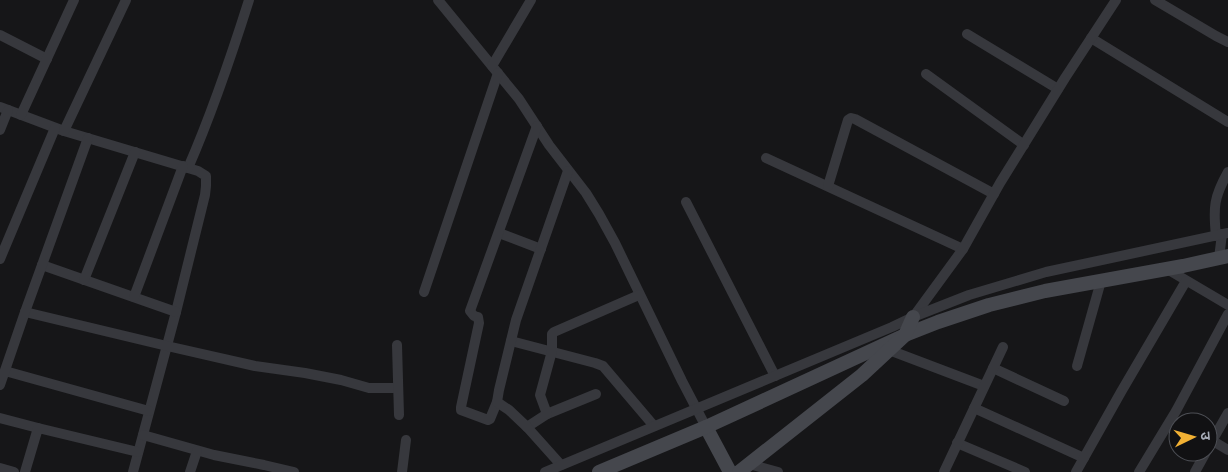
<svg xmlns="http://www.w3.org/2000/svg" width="1228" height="472" font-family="'PT Sans','Noto Sans Devanagari',sans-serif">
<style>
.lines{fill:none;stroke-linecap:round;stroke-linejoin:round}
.street{stroke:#37383d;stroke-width:10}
.secondary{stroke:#45474d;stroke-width:14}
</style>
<rect width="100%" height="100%" fill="#161618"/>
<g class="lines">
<g class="street">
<polyline points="438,0 519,99 549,145 586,193 599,214 615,243 682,381 706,427"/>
<polyline points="1155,0 1216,36 1228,42"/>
<polyline points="967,34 1058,89"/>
<polyline points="0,35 47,59"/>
<polyline points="1091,38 1228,122"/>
<polyline points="492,66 531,0"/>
<polyline points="926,74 1024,145"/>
<polyline points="0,107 64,131 198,171 206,176 206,186 205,195 176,312 133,472"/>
<polyline points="21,115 74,0"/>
<polyline points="0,130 8,110"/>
<polyline points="64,131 126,0"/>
<polyline points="766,158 963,249"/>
<path d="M188,168C212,113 231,57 249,0"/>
<polyline points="828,186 848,120 851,118 855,119 994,194"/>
<polyline points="686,202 775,376"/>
<polyline points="499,233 541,249"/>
<path d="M1216,236C1213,207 1214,197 1228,172"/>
<polyline points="1219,258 1222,234"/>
<polyline points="0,259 55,128"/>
<polyline points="42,265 176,312"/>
<polyline points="1167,269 1228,305"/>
<polyline points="84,280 135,152"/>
<polyline points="424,292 498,73"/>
<polyline points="134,297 183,166"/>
<polyline points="25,312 167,346 255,366 305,373 341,380 369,388 398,388"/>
<polyline points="914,316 963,249 1000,183 1065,78 1116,0"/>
<polyline points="511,341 595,363 603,366 654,426"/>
<polyline points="397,345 399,415"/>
<polyline points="889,350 984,386"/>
<polyline points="1077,366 1101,281"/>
<polyline points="993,368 1064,401"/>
<polyline points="5,371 149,411"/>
<polyline points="0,385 25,312 88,138"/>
<polyline points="497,402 490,419 488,420 461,410 461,407 479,323 478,317 474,316 470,311 537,126"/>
<polyline points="974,408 1084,458"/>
<polyline points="547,414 596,394"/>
<polyline points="0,418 38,428"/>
<polyline points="527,427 547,414 540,395 552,351 552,334 554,332 639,295"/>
<polyline points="143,435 214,455 264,465 294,472"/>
<polyline points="1208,438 1228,450"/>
<polyline points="957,443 1025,472"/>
<polyline points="1208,448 1228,413"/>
<polyline points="749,464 778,472"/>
<polyline points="561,465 527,427 509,410 497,402 499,390 516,320 568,171"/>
<polyline points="0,468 14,472"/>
<polyline points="25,472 38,428 138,452"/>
<polyline points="190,472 197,451"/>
<polyline points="402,472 406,440"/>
<polyline points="545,472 892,327 913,317 969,295 1046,272 1228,233"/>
<polyline points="944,472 1003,347"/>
<polyline points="1076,472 1121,392 1186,281"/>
<polyline points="1139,472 1176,411 1228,314"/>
<polyline points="1195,472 1206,452"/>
</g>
<g class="secondary">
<polyline points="706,427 730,472"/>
<polyline points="599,472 706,427 905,335 938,322 989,305 1045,291 1183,266 1228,256"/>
<polyline points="739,472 862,375 905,335 913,317"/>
</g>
</g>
<g transform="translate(1193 437) rotate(85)"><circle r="24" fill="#111113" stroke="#4d4f55"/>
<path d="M0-4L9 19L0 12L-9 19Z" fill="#f2b134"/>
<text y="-8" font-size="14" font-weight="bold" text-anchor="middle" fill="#a8adb8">उ</text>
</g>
</svg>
